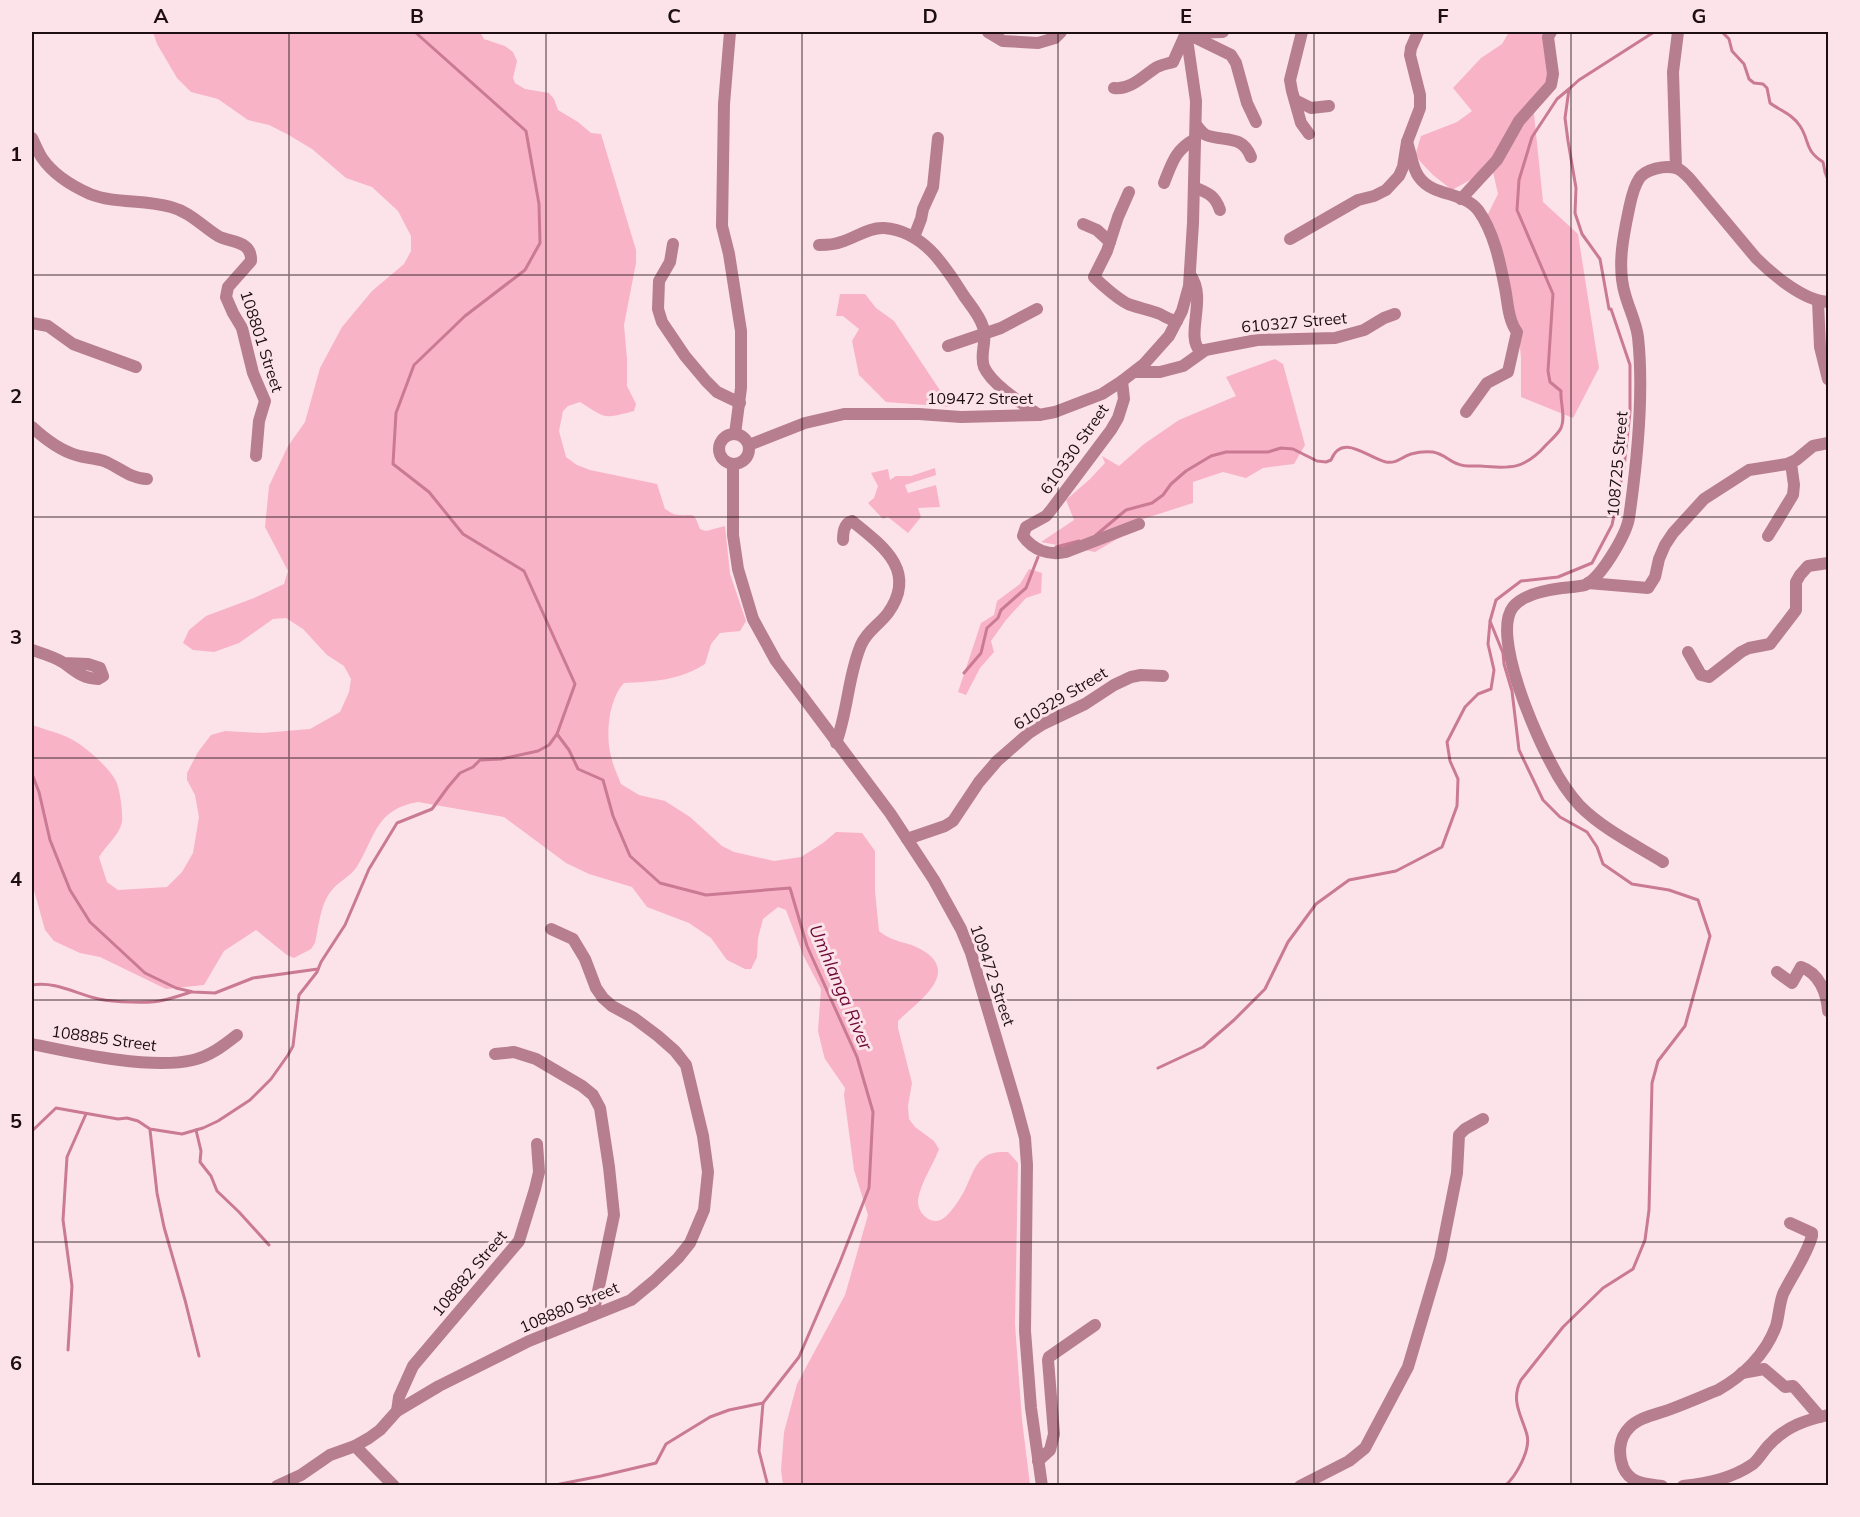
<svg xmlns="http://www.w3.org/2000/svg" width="1860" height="1517" font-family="Mulish,sans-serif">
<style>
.green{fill:#f8b3c7}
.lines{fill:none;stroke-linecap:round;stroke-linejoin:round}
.stream{stroke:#ca7a93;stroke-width:3}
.minor{stroke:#b77e8f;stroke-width:12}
.grid{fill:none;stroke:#1c0e12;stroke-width:1.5;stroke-opacity:0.55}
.labels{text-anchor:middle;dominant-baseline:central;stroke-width:6;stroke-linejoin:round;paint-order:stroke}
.street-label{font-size:16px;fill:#1c0e12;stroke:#fce3e9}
.water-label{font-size:18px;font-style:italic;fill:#6d0a38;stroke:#fce3e9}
.neatline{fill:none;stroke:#1c0e12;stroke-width:2}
.grid-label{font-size:20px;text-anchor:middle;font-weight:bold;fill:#1c0e12}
</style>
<rect width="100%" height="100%" fill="#fce3e9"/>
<g class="green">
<path d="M153,32H480L484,39L505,46L513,52L517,61L513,78L515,83L525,89L549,93L554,99L558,110L578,122L591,133L601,134L636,250V263L624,325L627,359V386L636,404L634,411C603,419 607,419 580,402L568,406L563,411L559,431L566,457L577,465L590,470L657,484L665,509C670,512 674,515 679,515C696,516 693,511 700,529L706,531L725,526L730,574L746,621L740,631L720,633L711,644L705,664C681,680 652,682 624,683C609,699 606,731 610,752C612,763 617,774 621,784L639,795L665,801L690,817L722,846L734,852L774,861L801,857L823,843L836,832L862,833L875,851V891L879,931C895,944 908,941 922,950C962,973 917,1002 898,1021V1028L912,1083L908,1106L909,1119L915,1127L934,1141L939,1149C933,1166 921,1181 918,1200C917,1214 933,1228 945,1217C951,1212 958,1202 962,1195C968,1186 973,1166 982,1159C989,1152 998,1152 1008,1152L1018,1163L1015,1324L1022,1420L1030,1485H783L781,1470L784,1432L797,1384L845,1295L868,1215L854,1170L844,1095L845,1088L825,1059L823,1052L818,1031L821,989L803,955L786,910L778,907L763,919L758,938L757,957L751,969H745L727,960L711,938L689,923L647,907L632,887L589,874L566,863L504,817L418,802C377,809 376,834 358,865C352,876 339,881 332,890C320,904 319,926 315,943L311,949L294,958L287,955L256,930L224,951L204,985L166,989L100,957L80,953L54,941L45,930L32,883V725C43,729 56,732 67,737C83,744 108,766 116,781C120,789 123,813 122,822C119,836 106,845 99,857L107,882L118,890L167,887L182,872L193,853L199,817L195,795L187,780V773L198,752L211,735L225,731L262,733L310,729L340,712L349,692L351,679L344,666L327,655L303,629L286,618L273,619L239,643L214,652L193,650L183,643L189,630L206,616L254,598L284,584L288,571L265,527L269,486L288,446L305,422L320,368L342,327L372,291L404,264L411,251V236L398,211L372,187L346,178L312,149L287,134L269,125L248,120L218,99L191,92L177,78L157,44Z"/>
<polygon points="1509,32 1543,32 1551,82 1533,104 1543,202 1578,234 1599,368 1573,418 1521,397 1521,358 1518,325 1487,216 1498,194 1493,172 1472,179 1452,190 1433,175 1415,156 1421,136 1457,122 1472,111 1453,88 1481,58 1502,44"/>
<polygon points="840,294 865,294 876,308 894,321 951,407 886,402 859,375 852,341 859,329 843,316 836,316"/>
<polygon points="1275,359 1283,364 1305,445 1294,464 1263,468 1246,478 1223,472 1193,482 1193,503 1140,520 1129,532 1095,552 1041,542 1074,520 1066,500 1090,479 1105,463 1102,456 1119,466 1144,444 1179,420 1236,396 1226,377"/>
<polygon points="935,468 936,475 905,485 908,493 936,485 940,507 918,508 921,517 908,533 888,517 883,519 868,503 874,498 878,486 871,473 888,469 890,480 896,476 911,476"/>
<polygon points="1029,569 1042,573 1041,593 1026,598 1006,620 991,641 994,652 980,668 966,695 958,692 981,623 994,615 997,601 1020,584"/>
</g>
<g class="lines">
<g class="stream">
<polyline points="415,32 526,131 539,204 540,243 525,270 465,316 414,365 396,413 393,464 429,492 463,534 524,571 575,684 557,734 569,750 578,769 603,780 613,816 630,856 660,883 706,895 790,888 807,946 857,1057 873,1112 869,1188 840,1262 799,1357 763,1403 759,1451 768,1486"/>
<path d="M1722,32L1729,39L1732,51L1744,64L1749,79L1754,83L1763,84L1767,88L1770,103C1781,111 1792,114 1800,126C1810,141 1804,150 1823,162L1825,172L1828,180"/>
<path d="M1096,535L1126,510L1152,503L1163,495L1171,484L1186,471L1211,456L1226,452H1268L1281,448L1293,449L1317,461L1326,462L1331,460C1342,432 1368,458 1386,462C1397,464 1401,457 1411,454C1418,452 1425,451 1433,452C1444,454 1449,461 1458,464C1464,467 1473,466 1480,466C1511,469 1525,469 1546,445C1551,440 1558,434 1561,428C1566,417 1560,402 1561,391L1550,382L1548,371L1553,294L1517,210L1519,180L1532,137L1557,99L1569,89"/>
<polyline points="1056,547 1079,541"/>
<polyline points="964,673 981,653 987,628 998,618 1001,610 1026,588 1038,557"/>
<polyline points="32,774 39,792 50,840 70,890 90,922 145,973 176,988 193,992 215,993 253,978 318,969"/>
<path d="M32,985C56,981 76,994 99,999C113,1002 150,1004 164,1000C173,998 182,995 191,992"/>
<polyline points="1158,1068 1203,1047 1234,1020 1265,989 1288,942 1316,904 1349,880 1396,871 1442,847 1457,806 1458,779 1450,761 1447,742 1465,707 1478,694 1491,689 1494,670 1488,644 1490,622"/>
<polyline points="150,1130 157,1193 164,1227 185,1300 199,1356"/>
<polyline points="196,1130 201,1151 200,1162 211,1176 217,1191 239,1212 269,1245"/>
<polyline points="32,1131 56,1108 118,1119 127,1118 138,1121 150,1129 182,1134 203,1128 218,1121 250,1100 271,1079 288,1055 293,1046 299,995 317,972 321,962 345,925 369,869 397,823 432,809 448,787 460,773 473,767 480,760 501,759 538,751 549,745 557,734"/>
<polyline points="68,1350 72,1286 63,1220 67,1157 86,1114"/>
<polyline points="550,1486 601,1476 656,1463 666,1444 710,1417 729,1410 763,1403"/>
<path d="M1505,1486C1516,1476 1531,1450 1527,1435C1522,1416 1510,1401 1521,1380L1563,1327L1603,1288L1633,1269L1645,1240L1649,1210L1652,1083L1658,1061L1685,1026L1710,936L1698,900L1669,890L1632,884L1603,864L1597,847L1587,832L1560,817L1543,800L1519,750L1512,691L1504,664L1503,653L1490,621L1496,600L1521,581L1558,577L1592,563L1612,525L1624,467L1630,412V365L1611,309H1609L1600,259L1582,234L1575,213L1576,188L1568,141L1565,118L1569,89L1579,80L1654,32"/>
</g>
<g class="minor">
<polyline points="730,32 724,104 722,226 729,254 741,331 741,388 735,434"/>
<polyline points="988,32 1003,41 1038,43 1055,38 1061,32"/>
<polyline points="1302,32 1290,80 1292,91 1301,123 1309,134"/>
<polyline points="1186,33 1231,55 1236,63 1247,103 1256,122"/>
<polyline points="1187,33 1223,32"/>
<path d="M1114,88C1130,90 1142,77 1154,69C1159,65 1167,64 1173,62L1186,33"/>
<polyline points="1295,100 1311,108 1329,106"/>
<path d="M1196,125C1199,128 1202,133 1206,135C1224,142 1242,134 1251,157"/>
<path d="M32,138C35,144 38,152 42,158C53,174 72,186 90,194C115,204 144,199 171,207C190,212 202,226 218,236C231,243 252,240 251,261L228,287L226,297L233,313L242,328L253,373L265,401L259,421L256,456"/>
<path d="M1407,142C1411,153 1412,168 1419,177C1433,197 1463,191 1478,210C1494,232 1500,262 1505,288C1508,303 1508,320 1517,332L1508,372L1487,383L1466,412"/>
<polyline points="1676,168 1673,72 1678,32"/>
<path d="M1164,183C1172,163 1175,150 1195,139"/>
<path d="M1194,187C1208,193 1215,195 1220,210"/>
<path d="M1129,192L1118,217L1107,251L1094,277C1102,285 1118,299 1128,304C1139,308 1150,310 1160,314C1168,318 1167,319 1177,321"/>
<polyline points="1461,199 1497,160 1519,121 1551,85 1553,74 1548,37 1551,32"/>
<polyline points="1083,224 1097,230 1110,242"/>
<polyline points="914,237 921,219 923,209 933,187 938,138"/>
<polyline points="1290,239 1358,200 1374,196 1386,190 1399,176 1403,167 1407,142 1420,108 1420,95 1410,55 1411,48 1418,32"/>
<polyline points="673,244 670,262 659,281 658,309 662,322 685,356 706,381 717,392 740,403"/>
<path d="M819,245C827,245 834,245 841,242C855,238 869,227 884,228C924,231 945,266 964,296C971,306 980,316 983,327C988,340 979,354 984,367C992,385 1023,404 1039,415"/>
<path d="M1191,276C1207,299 1185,336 1200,351L1257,340L1335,338L1364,330L1384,318L1395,314"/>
<polyline points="1818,301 1820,347 1828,379"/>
<polyline points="32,323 48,326 73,344 136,367"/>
<polyline points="948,346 1001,328 1037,309"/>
<polyline points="1135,372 1160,372 1183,366 1204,351"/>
<path d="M1122,381L1124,399L1118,418L1111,430L1051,510L1046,516L1026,527L1023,536C1033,550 1049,556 1066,552L1139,524"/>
<path d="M32,427C45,439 59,450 76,455C85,458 95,458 104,461C119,467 131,479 147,479"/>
<circle cx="734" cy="449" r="15"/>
<polyline points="749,445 805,423 844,414 919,414 961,417 1039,415 1055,412 1102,394 1122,381 1144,364 1169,336 1182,311 1189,286 1193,223 1196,101 1186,32"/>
<polyline points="733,465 733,535 738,569 753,619 776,661 890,813 934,880 961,929 971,953 1017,1108 1025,1138 1027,1165 1025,1331 1031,1408 1042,1486"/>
<polyline points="1768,536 1793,495 1794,485 1791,463"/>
<polyline points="1588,583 1648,588 1655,577 1659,559 1665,545 1673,533 1704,499 1749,470 1787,464 1796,460 1813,446 1828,443"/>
<path d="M32,650C41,653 55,657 64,663C75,671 83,679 98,679L103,676L100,668L88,664L64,663"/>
<polyline points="1688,652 1701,675 1709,677 1741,652 1749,648 1770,644 1796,610 1796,582 1800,575 1808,566 1828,563"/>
<path d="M836,743C848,711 848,675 861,645C867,631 879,625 888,613C918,571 883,546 852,521C844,523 843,532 843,540"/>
<polyline points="907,839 945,826 953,821 979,782 997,761 1029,733 1043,724 1085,704 1114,685 1131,677 1141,675 1163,676"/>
<path d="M1663,862C1635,845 1603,829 1580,806C1569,794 1559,779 1552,765C1536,736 1491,635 1513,607C1523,594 1547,590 1562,588C1570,587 1578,587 1585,585C1601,578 1626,535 1629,518C1637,463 1644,393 1638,337C1636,322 1629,309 1625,294C1617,267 1623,237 1629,209C1631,200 1633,188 1639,179C1645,169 1665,165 1676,168C1681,169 1686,175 1690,179L1756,258C1773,275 1804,301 1828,302"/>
<path d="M1777,972L1792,983L1801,967C1819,973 1827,993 1828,1011"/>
<path d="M32,1044C75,1053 150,1070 193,1060C210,1056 223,1046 237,1035"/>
<polyline points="495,1054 514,1052 536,1059 582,1086 593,1095 600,1108 609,1167 614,1215 593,1315"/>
<polyline points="1742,1373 1764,1369 1785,1387 1793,1386 1795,1388 1820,1417"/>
<polyline points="397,1411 399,1397 413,1366 519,1241 535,1189 539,1172 537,1144"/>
<polyline points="355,1446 394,1486"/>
<polyline points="1038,1461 1050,1450 1054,1434 1048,1360 1049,1357 1095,1325"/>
<polyline points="277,1486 301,1475 330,1455 355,1446 369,1438 380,1430 397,1411 439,1386 529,1341 631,1300 654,1281 678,1258 690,1243 704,1210 708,1172 703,1136 686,1065 675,1051 658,1036 634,1018 612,1006 603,998 596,988 585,959 573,939 551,929"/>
<polyline points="1300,1486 1349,1461 1365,1448 1408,1367 1440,1259 1457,1173 1459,1135 1465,1129 1483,1119"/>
<path d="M1662,1486C1646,1484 1630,1484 1623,1467C1618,1454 1619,1438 1629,1428C1639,1417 1658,1414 1671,1409C1687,1403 1703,1396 1718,1390C1743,1376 1766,1354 1776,1326C1779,1316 1779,1305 1783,1294C1792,1275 1806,1257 1812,1236V1233L1790,1223"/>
<path d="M1683,1486C1708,1483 1731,1479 1753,1464C1760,1458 1764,1449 1771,1443C1787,1426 1806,1420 1828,1415"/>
</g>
</g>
<path class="grid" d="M289,32V1486M546,32V1486M802,32V1486M1058,32V1486M1314,32V1486M1571,32V1486M32,275H1828M32,517H1828M32,758H1828M32,1000H1828M32,1242H1828"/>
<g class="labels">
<g class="street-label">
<text transform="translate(1294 322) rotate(-5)">610327 Street</text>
<text transform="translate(262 341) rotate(72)">108801 Street</text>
<text x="980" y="398">109472 Street</text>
<text transform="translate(1074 449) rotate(-55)">610330 Street</text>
<text transform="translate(1617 464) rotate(-85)">108725 Street</text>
<text transform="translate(1060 698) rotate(-31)">610329 Street</text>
<text transform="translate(993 975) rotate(71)">109472 Street</text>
<text transform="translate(104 1038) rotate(8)">108885 Street</text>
<text transform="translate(469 1273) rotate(-50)">108882 Street</text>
<text transform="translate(569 1307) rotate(-23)">108880 Street</text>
</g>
<g class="water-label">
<text transform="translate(841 987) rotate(67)">Umhlanga River</text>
</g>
</g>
<rect width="1860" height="1517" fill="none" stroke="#fce3e9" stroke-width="66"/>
<rect x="33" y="33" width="1794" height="1451" class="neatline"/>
<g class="grid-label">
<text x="161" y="23">A</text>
<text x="417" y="23">B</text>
<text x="674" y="23">C</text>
<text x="930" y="23">D</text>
<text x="1186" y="23">E</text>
<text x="1443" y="23">F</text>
<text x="1699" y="23">G</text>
<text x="16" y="161">1</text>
<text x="16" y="403">2</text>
<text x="16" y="644">3</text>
<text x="16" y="886">4</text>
<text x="16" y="1128">5</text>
<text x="16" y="1370">6</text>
</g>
</svg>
